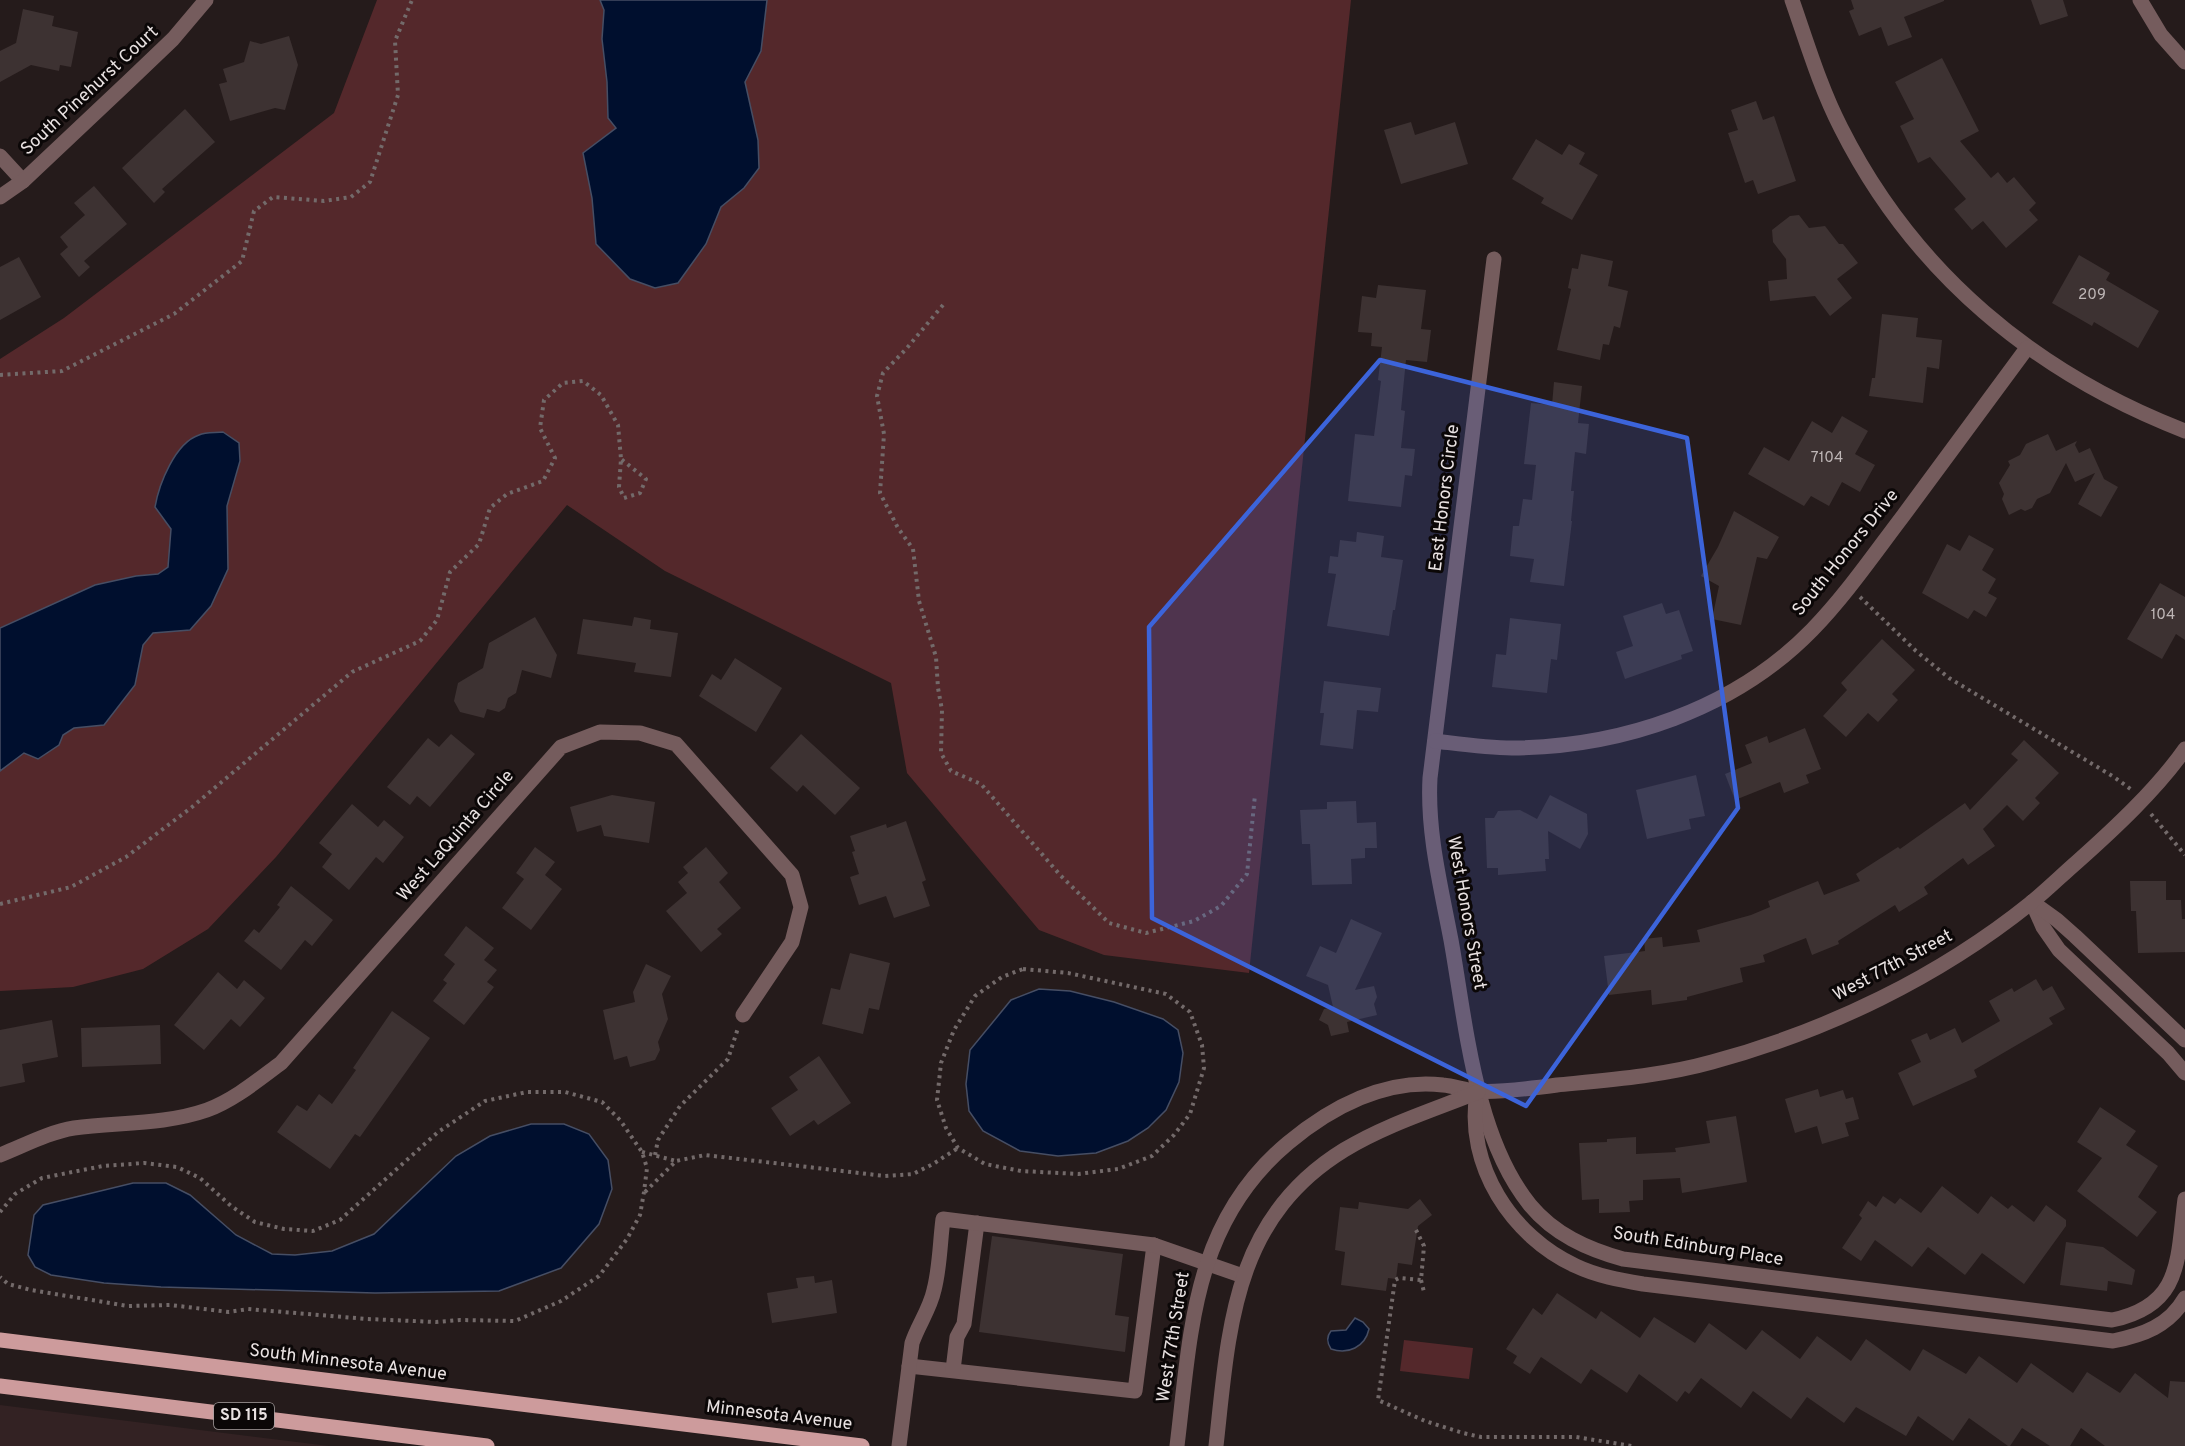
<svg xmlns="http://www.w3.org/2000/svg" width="2185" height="1446" font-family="Overpass,sans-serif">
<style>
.built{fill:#332223}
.green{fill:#54282b}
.water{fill:#000f2e;stroke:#464e64;stroke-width:1.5}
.building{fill:#3d3232}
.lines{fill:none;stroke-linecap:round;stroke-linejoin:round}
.path{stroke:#736a6a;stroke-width:4;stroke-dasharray:3 4.5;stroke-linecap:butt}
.minor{stroke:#755c5d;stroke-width:15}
.major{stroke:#cd9b9c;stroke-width:15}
.marked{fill:#3c64da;fill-opacity:0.2;stroke:#3c64da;stroke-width:4.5;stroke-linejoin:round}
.labels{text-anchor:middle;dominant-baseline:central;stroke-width:6;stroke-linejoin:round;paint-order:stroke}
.number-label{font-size:15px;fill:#beb6b6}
.shield{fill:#0b0707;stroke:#a6a0a0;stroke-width:1.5}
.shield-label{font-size:16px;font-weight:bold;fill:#e9e2e2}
.street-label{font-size:18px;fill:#e9e2e2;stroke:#0b0707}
</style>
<rect width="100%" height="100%" fill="#251b1b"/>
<polygon class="built" points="0,1405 329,1446 0,1446"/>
<g class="green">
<polygon points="377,0 1351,0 1249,973 1104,955 1039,930 907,773 891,683 665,571 567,505 276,857 208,929 143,969 73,987 0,991 0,359 64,318 334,113"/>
<polygon points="1404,1340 1473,1348 1469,1379 1400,1371"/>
</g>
<g class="water">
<polygon points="600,0 767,0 761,51 745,82 758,140 759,168 744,188 721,207 706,244 678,283 655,288 630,279 596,244 592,198 583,153 616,128 608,118 607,82 602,39 604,10"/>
<path d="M223,432L239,443L240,461L227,506L228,569L211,606L190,630L153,633L143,645L135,685L104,725L74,728L63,735L59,745L38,759L24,753L0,771V628L95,585L136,576L158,574L168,567L171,529L155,507C159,484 175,443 199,435C206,432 215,433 223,432Z"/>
<polygon points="1039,989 1070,991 1114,1002 1163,1019 1178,1030 1183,1053 1179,1082 1166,1110 1148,1128 1128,1141 1096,1153 1058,1156 1020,1151 983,1131 969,1111 966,1084 970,1050 1011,1000"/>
<polygon points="531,1124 564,1124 589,1134 608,1160 612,1189 599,1224 561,1268 499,1291 375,1293 161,1287 104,1283 51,1275 35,1267 28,1255 34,1215 43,1205 133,1183 166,1183 190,1195 236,1235 272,1254 295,1255 332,1251 374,1234 456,1156 490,1136"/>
<path d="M1355,1318L1363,1322L1369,1329C1365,1347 1348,1355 1331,1349C1327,1343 1326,1337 1331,1331L1346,1330Z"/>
</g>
<g class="building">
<polygon points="1851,0 1944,0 1944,1 1904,17 1912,37 1888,46 1881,27 1859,36 1849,11 1854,9"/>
<polygon points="2031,0 2063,0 2068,16 2040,25"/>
<polygon points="23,9 54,16 52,26 78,32 71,67 60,65 59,71 31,65 0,82 0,51 16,43"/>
<polygon points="289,36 298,65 285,110 275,108 230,121 219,84 227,82 223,69 244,62 250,41 261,44"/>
<polygon points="1942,58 1979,131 1960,141 1991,178 1998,172 2007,183 2014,177 2036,203 2029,210 2038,220 2006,248 1983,221 1972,230 1954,209 1966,199 1930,157 1918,163 1900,126 1914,119 1895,82"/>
<polygon points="1756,101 1763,120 1774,116 1796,181 1758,194 1753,180 1745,183 1728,133 1738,130 1731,110"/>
<polygon points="185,109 215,142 162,189 165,192 154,203 122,168"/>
<polygon points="1411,122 1415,135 1455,122 1468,164 1401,184 1384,130"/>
<polygon points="1536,139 1562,155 1569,144 1585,153 1579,164 1598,175 1572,220 1541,203 1544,198 1512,179"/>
<polygon points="94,186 127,224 84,261 90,267 79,277 60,254 68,247 60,237 85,215 74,203"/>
<polygon points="1799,215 1809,228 1825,226 1839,244 1843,244 1858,263 1837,279 1852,298 1830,316 1815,296 1770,301 1768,281 1787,279 1786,259 1773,242 1772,230 1790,216"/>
<polygon points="1581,254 1613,261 1608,286 1628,291 1620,328 1614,326 1609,345 1603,344 1600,360 1557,350 1571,289 1568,288 1572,268 1578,269"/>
<polygon points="2079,255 2110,273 2106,280 2159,311 2138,348 2094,322 2092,326 2052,303"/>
<polygon points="19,257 41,297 0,320 0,267"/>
<polygon points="1378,285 1426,290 1421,329 1431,330 1427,362 1406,360 1401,410 1405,411 1401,448 1415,449 1412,476 1405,475 1401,507 1348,501 1355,434 1374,436 1381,381 1378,380 1382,347 1371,346 1372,333 1358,332 1362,296 1376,298"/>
<polygon points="1882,314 1918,318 1916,337 1942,340 1939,369 1927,367 1923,403 1869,396 1872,378 1875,378"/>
<polygon points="1554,382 1582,386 1578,423 1589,424 1586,454 1575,452 1571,491 1574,491 1571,521 1572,521 1564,586 1530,582 1534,559 1510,556 1513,526 1519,526 1523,499 1532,500 1536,465 1524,464 1531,403 1552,405"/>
<polygon points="1842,416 1868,431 1855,454 1875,465 1860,492 1842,482 1829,506 1811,496 1804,506 1748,474 1764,447 1789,461 1812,421 1832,433"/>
<polygon points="2048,434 2056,451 2077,441 2075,445 2079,453 2090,448 2104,479 2118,487 2101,517 2078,504 2095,473 2075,482 2066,463 2050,493 2037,499 2032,508 2025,511 2021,509 2009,515 2002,499 2004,494 1999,483 2010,465 2008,461 2020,455 2026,444"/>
<polygon points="1734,511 1779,537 1767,559 1757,557 1741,625 1712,619 1719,586 1701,576 1718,547"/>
<polygon points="1357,532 1384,536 1381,557 1403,560 1395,610 1393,610 1389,636 1327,626 1336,574 1328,573 1330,556 1338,557 1340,540 1356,542"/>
<polygon points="1969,535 1994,549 1982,570 1996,579 1988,593 1997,598 1986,617 1974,610 1968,619 1922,593 1947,544 1960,551"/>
<polygon points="2160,583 2185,597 2185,640 2176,634 2162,659 2127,639"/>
<polygon points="1662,603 1666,614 1679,610 1693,651 1681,655 1682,659 1625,679 1616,652 1633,646 1623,616"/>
<polygon points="535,617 557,655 551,678 522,670 516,693 508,698 505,708 499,712 487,709 484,718 460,712 454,701 458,683 483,668 489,643"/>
<polygon points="634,617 651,620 650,629 678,633 671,677 634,672 636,663 577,654 583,619 632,626"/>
<polygon points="1510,618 1561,624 1557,660 1551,659 1547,693 1492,687 1496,654 1506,655"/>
<polygon points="1882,639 1915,670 1892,694 1898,700 1878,722 1868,713 1846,737 1823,716 1847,690 1841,683"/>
<polygon points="735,658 782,688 756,732 699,696 712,674 721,680"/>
<polygon points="1324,681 1381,688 1378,712 1357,710 1353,749 1320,745 1324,713 1320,713"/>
<polygon points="1805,728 1821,769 1806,775 1809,783 1784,793 1780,782 1735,800 1725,774 1752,763 1745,745 1767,736 1769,743"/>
<polygon points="451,734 475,754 430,807 417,796 410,805 387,787 428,738 439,747"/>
<polygon points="801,734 860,788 835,815 803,785 797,792 770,768"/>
<polygon points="2024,740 2059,773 2035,798 2040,803 2023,821 2007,805 1983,829 1995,846 1968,865 1963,858 1924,887 1928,894 1899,912 1895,905 1838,941 1839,944 1812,955 1806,938 1763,955 1765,962 1740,968 1743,982 1687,997 1687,1000 1652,1005 1651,990 1609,995 1604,956 1645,951 1644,939 1662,937 1663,947 1700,942 1697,930 1751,915 1770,907 1768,901 1818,881 1824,895 1860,881 1856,874 1898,847 1900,849 1965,803 1970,810 2018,760 2011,754"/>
<polygon points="1696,775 1705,816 1689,819 1691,829 1647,839 1636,790"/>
<polygon points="612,795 655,802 649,843 604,836 601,825 577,832 570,807"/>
<polygon points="1550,795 1587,814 1588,834 1580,849 1548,831 1549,859 1545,859 1546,871 1498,875 1498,868 1487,868 1485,818 1494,818 1498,811 1520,810 1537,819"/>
<polygon points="1356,801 1357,823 1376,822 1377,848 1365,848 1365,858 1351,859 1352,884 1312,885 1310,844 1302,844 1300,810 1327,809 1327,802"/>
<polygon points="352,804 378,827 384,820 404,837 383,863 376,857 349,890 322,867 332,854 319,843"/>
<polygon points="906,821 926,880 922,882 930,906 894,918 886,896 859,905 850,877 859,874 852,852 855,851 850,836 886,824 887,828"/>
<polygon points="535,847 555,862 545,875 562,889 531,930 502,908 524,879 516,873"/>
<polygon points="706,847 728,873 719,882 741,908 717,929 722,934 701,952 666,911 687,893 678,882 688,873 683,867"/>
<polygon points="2130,881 2166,881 2166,900 2181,900 2182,919 2185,919 2185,952 2138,953 2136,911 2131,911"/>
<polygon points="291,886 333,920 312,946 305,940 281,970 244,941 254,929 259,933 280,907 277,905"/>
<polygon points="1351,919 1382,933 1355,990 1374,986 1377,997 1374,1004 1377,1015 1347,1022 1349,1032 1331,1036 1328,1025 1319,1020 1324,1009 1333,1007 1328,985 1306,976 1320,946 1336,953"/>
<polygon points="466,926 494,948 484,960 497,970 487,982 494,987 464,1025 433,1001 447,983 443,980 455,964 444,955"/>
<polygon points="850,953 890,963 879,1010 869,1008 863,1034 822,1024 831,988 840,990"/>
<polygon points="646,964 671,976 662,994 668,1019 658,1042 660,1050 655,1060 630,1067 627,1056 614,1060 603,1010 635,1002 633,992"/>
<polygon points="218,972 237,989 244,980 265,998 240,1027 231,1019 204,1050 174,1025"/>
<polygon points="2036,979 2043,991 2052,986 2065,1009 2049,1018 2053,1024 1974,1070 1977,1077 1913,1106 1898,1073 1921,1062 1911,1040 1927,1033 1930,1040 1955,1028 1962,1043 2000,1021 1989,1001 2012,988 2014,992"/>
<polygon points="392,1011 430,1038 360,1137 355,1134 330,1169 277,1132 297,1105 307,1111 319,1094 332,1104 356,1070 353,1068"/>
<polygon points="52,1020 58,1057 22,1064 25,1082 0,1087 0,1030"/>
<polygon points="160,1025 161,1064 82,1067 81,1028"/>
<polygon points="819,1056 851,1103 818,1125 814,1120 790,1136 771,1108 798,1090 789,1077"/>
<polygon points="1818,1089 1820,1097 1843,1090 1846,1099 1853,1097 1859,1119 1845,1123 1849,1136 1822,1144 1817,1126 1795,1133 1785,1099"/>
<polygon points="2100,1107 2136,1131 2126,1145 2158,1166 2138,1197 2157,1212 2137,1237 2077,1191 2102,1158 2077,1142"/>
<polygon points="1736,1116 1747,1182 1682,1193 1680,1178 1643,1180 1643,1200 1629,1201 1630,1212 1599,1213 1599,1199 1582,1200 1579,1143 1607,1142 1607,1139 1636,1137 1636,1154 1676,1152 1675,1148 1710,1143 1706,1121"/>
<polygon points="1942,1186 1978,1214 1991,1196 2008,1209 2012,1205 2034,1222 2046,1205 2066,1220 2066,1226 2024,1284 1982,1253 1965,1275 1928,1247 1912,1267 1875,1240 1861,1261 1842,1248 1862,1218 1859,1215 1868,1201 1876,1207 1883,1196 1895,1204 1900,1198 1921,1213"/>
<polygon points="1420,1199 1432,1215 1418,1226 1412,1265 1398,1263 1396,1279 1388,1278 1386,1291 1341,1285 1345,1252 1335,1250 1340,1207 1358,1209 1359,1202 1408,1209"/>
<polygon points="992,1236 1123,1254 1115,1315 1129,1317 1125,1352 979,1332"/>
<polygon points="2066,1242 2103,1247 2135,1270 2132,1285 2108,1281 2107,1291 2060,1285"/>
<polygon points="814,1276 815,1283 832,1280 837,1313 772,1323 767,1293 798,1288 796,1278"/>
<polygon points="1557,1293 1596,1319 1601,1311 1640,1338 1654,1317 1695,1343 1709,1323 1746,1350 1762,1330 1800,1359 1817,1336 1851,1361 1866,1339 1910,1371 1923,1349 1966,1374 1979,1356 2017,1383 2031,1363 2073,1393 2087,1372 2120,1393 2135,1373 2168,1398 2170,1381 2185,1382 2185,1446 2105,1446 2081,1428 2070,1446 2050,1446 2022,1428 2010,1446 2008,1446 1969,1418 1953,1441 1918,1416 1906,1436 1856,1407 1844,1423 1807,1397 1791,1419 1753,1391 1741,1408 1701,1378 1689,1394 1685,1391 1677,1402 1639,1374 1627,1393 1591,1369 1581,1384 1541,1357 1530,1374 1513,1363 1517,1356 1506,1349 1533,1308 1542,1315"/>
</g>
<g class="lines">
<g class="path">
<polyline points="943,305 907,348 883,373 877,396 884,434 880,493 898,528 913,549 919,601 936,657 938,688 942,710 941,753 951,771 981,784 1061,876 1109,923 1146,933 1194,921 1221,906 1247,874 1255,795"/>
<polyline points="0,375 62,371 174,314 242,261 254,211 273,197 324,201 351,197 370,182 398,95 395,41 412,0"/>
<polyline points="1860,597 1916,651 1949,678 2114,777 2132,790"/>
<polyline points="2151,814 2185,855"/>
<polyline points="0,904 71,887 126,857 192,807 352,672 420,641 437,620 450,572 479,544 490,508 507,494 543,481 555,458 540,428 544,400 563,383 583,381 601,395 618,425 621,459 619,487 624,498 640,493 646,479 621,459"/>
<polygon points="1023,969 1068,973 1166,994 1190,1012 1202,1045 1204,1068 1190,1114 1174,1135 1152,1156 1118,1169 1078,1174 1021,1171 985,1164 958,1148 946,1128 937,1100 941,1063 954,1030 975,996 1002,977"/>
<polyline points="642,1152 676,1161"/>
<polyline points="655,1155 658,1140 680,1106 728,1059 738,1028"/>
<polyline points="645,1192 676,1161 705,1155 885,1176 913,1174 933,1164 958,1148"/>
<polyline points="0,1212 15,1194 42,1178 103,1166 144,1163 177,1167 200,1178 231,1206 255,1222 284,1229 313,1231 340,1220 438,1132 485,1101 527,1092 565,1092 602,1102 620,1120 642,1152 647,1168 644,1192 640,1215 627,1239 599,1276 561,1301 515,1321 460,1320 436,1322 367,1319 248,1309 229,1312 170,1305 128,1306 31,1290 8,1284 0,1277"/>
<polyline points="1416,1230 1424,1246 1421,1280 1399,1278 1395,1280 1378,1400 1425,1421 1463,1433 1481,1437 1576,1437 1632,1446"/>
<polyline points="1421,1280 1424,1292"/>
</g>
<g class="minor">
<path d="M1792,0C1807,43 1820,87 1841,128C1914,273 2035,373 2185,431"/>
<polyline points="2140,0 2161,35 2185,62"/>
<polyline points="0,156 23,181"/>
<polyline points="0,197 23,181 128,82 173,39 206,0"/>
<path d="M1494,259L1430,778C1427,833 1441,887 1451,940C1466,1024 1475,1137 1530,1205C1554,1234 1587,1249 1623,1259L2112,1320C2183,1305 2177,1259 2185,1199"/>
<path d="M1435,741C1460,744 1486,748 1512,748C1621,747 1734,710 1812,630C1846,595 1874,554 1903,516C1944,460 1986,404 2027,348"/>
<polyline points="2032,902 2043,927 2059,950 2168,1053 2185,1073"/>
<polyline points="2032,902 2057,920 2075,936 2185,1040"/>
<path d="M1477,1094C1465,1165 1512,1237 1576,1266C1597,1276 1620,1280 1643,1284L2113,1341C2143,1335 2169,1326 2185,1298"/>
<path d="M0,1155C23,1146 49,1132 74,1128C118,1122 164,1125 207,1110C234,1100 258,1080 281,1063L561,747L600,732L640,733L676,744L792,875L801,907L792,942L743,1015"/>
<polyline points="909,1366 1135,1391 1154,1245"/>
<polyline points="953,1370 957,1337 964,1324 977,1223"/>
<path d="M899,1446L912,1343C918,1325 930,1309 934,1290C940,1267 940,1242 943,1219L1154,1245L1243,1276"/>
<path d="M1177,1446C1191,1332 1192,1223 1288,1143C1331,1107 1386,1078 1443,1085C1454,1086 1465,1090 1476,1091C1497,1093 1535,1088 1557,1085C1608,1080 1662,1076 1712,1062C1827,1031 1939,977 2032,902C2048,889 2062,875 2077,862C2114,829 2157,789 2185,749"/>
<path d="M1216,1446C1229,1329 1232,1219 1344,1150C1385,1125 1433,1110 1478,1092"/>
</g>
<g class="major">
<polyline points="0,1340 862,1446"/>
<polyline points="0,1386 487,1446"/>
</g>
</g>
<path class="marked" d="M1380,360L1687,438L1738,808L1526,1106L1152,918L1149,627Z"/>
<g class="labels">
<g class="number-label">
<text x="2092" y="295">209</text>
<text x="1827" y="458">7104</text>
<text x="2163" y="615">104</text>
</g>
<rect class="shield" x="214" y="1403" width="60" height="26" rx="4.5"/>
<g class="shield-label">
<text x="244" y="1416">SD 115</text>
</g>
<g class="street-label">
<text transform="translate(90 91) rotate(-43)">South Pinehurst Court</text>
<text transform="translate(1445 498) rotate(-83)">East Honors Circle</text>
<text transform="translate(1846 553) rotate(-51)">South Honors Drive</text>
<text transform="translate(456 836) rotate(-49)">West LaQuinta Circle</text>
<text transform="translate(1466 913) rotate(80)">West Honors Street</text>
<text transform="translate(1893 966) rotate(-28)">West 77th Street</text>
<text transform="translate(1698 1247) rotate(9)">South Edinburg Place</text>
<text transform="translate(1174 1337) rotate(-81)">West 77th Street</text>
<text transform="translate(348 1363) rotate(7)">South Minnesota Avenue</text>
<text transform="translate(779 1416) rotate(7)">Minnesota Avenue</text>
</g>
</g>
</svg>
